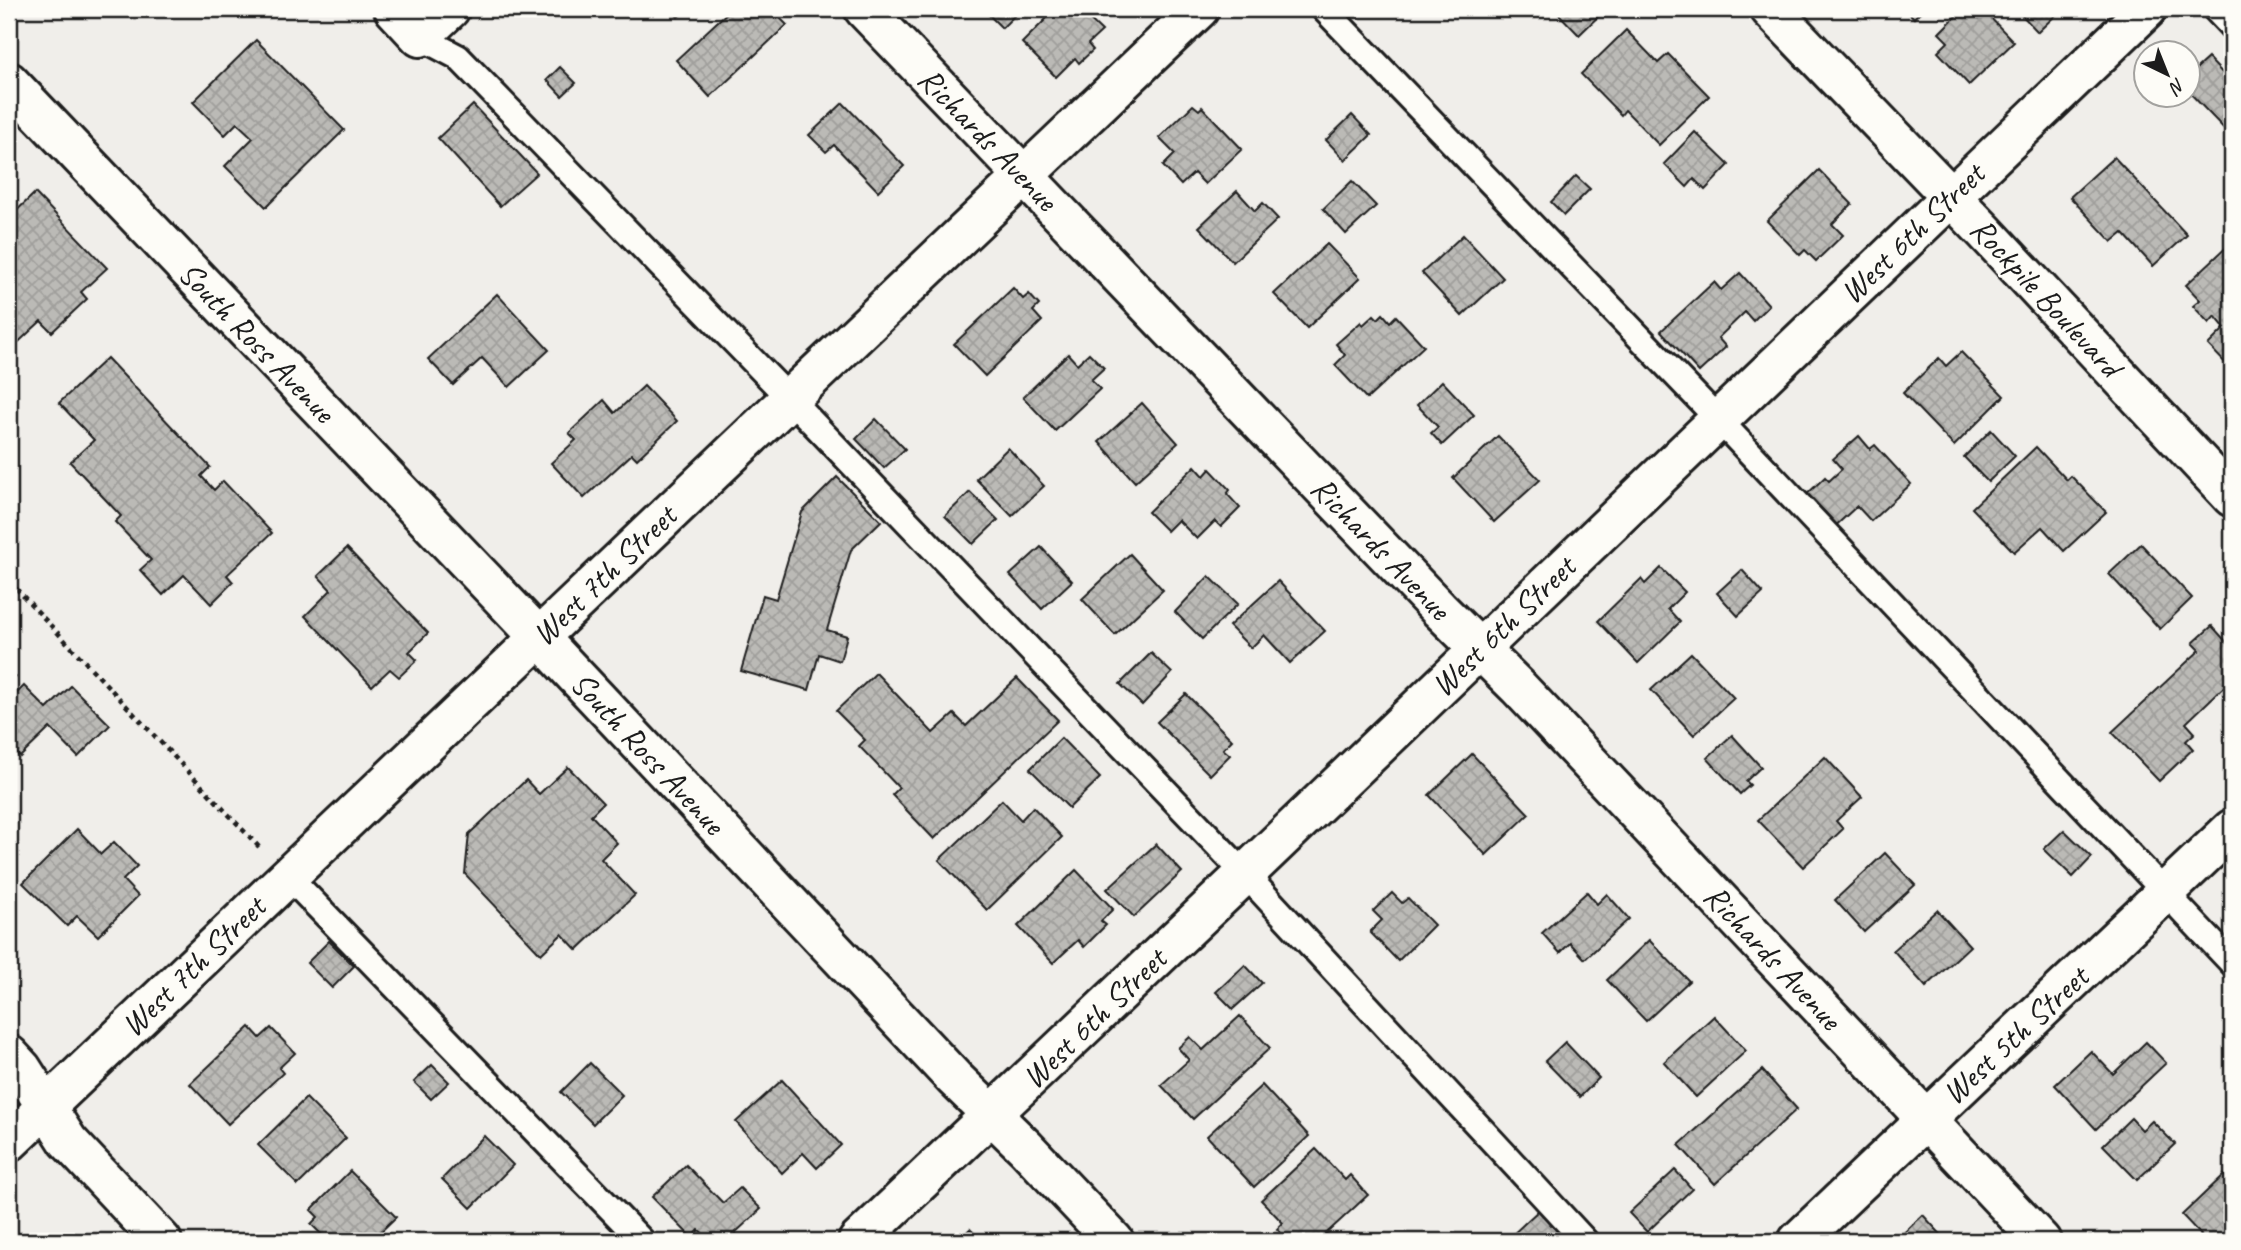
<svg xmlns="http://www.w3.org/2000/svg" width="2241" height="1250" font-family="Caveat,sans-serif">
<style>
.building{fill:url(#building-cross-hatch);stroke:#1c1c1c;stroke-width:2}
.lines{fill:none;stroke-linecap:round;stroke-linejoin:round}
.service-casing{stroke:#1c1c1c;stroke-width:30}
.minor-casing{stroke:#1c1c1c;stroke-width:44}
.path{stroke:#1c1c1c;stroke-width:4.5;stroke-dasharray:5 5;stroke-linecap:butt}
.service{stroke:#fdfcf7;stroke-width:24}
.minor{stroke:#fdfcf7;stroke-width:38}
.labels{text-anchor:middle;dominant-baseline:central;stroke-width:5;stroke-linejoin:round;paint-order:stroke}
.street-label{font-size:33px;fill:#1c1c1c;stroke:#fdfcf7}
</style>
<defs>
<pattern id="building-cross-hatch" width="8" height="8" patternUnits="userSpaceOnUse" patternTransform="scale(1.75)"><rect width="8" height="8" fill="#bbbab6"/><path d="M0 0l8 8M0 8l8-8" fill="none" stroke="#a09f9c"/></pattern>
</defs>
<rect width="100%" height="100%" fill="#f0eeea"/>
<filter id="ink" filterUnits="userSpaceOnUse"><feTurbulence type="fractalNoise" baseFrequency=".0143" numOctaves="2"/><feDisplacementMap in="SourceGraphic" scale="14" xChannelSelector="R" yChannelSelector="G"/><feConvolveMatrix kernelMatrix="1 2 1 2 8 2 1 2 1" color-interpolation-filters="sRGB"/></filter>
<g filter="url(#ink)">
<g class="building">
<polygon points="670,9 687,9 678,17"/>
<polygon points="731,9 771,9 787,25 710,97 676,60"/>
<polygon points="983,9 1021,9 1002,28"/>
<polygon points="1056,9 1079,9 1102,31 1088,44 1093,50 1079,63 1075,58 1056,77 1022,43"/>
<polygon points="1554,9 1606,9 1579,35"/>
<polygon points="1905,9 1923,9 1914,18"/>
<polygon points="1963,9 1970,12 1974,9 1982,9 2014,42 1969,85 1938,52 1948,42 1939,33"/>
<polygon points="2016,9 2062,9 2038,32"/>
<polygon points="1626,30 1658,63 1668,54 1709,96 1659,145 1625,110 1621,115 1581,74"/>
<polygon points="256,40 344,130 266,207 225,166 253,138 237,123 225,135 193,102"/>
<polygon points="2208,58 2232,83 2232,137 2188,91 2188,76"/>
<polygon points="560,67 576,83 562,96 547,80"/>
<polygon points="843,103 904,166 878,191 834,145 826,152 809,135"/>
<polygon points="473,105 537,173 500,206 438,138"/>
<polygon points="1193,105 1199,110 1202,107 1242,149 1205,184 1194,173 1181,185 1163,166 1175,154 1159,138"/>
<polygon points="1352,115 1371,135 1345,160 1326,140"/>
<polygon points="1695,132 1729,165 1705,190 1694,179 1687,187 1664,164"/>
<polygon points="2114,157 2187,235 2153,266 2123,233 2112,242 2070,197"/>
<polygon points="1819,170 1852,204 1832,224 1843,235 1816,261 1805,250 1800,255 1767,221"/>
<polygon points="1576,176 1590,189 1564,215 1551,202"/>
<polygon points="1352,181 1376,206 1346,234 1323,209"/>
<polygon points="1237,191 1255,211 1263,203 1278,219 1233,262 1199,227"/>
<polygon points="35,193 107,268 81,292 87,299 52,332 41,321 9,351 9,218"/>
<polygon points="1463,235 1503,278 1462,316 1422,273"/>
<polygon points="2232,242 2232,365 2230,368 2208,345 2225,328 2215,316 2209,323 2193,306 2200,300 2186,285"/>
<polygon points="1327,244 1360,278 1307,328 1274,294"/>
<polygon points="1740,273 1769,305 1753,321 1745,312 1718,338 1726,347 1699,372 1661,331 1714,282 1721,290"/>
<polygon points="1013,288 1023,299 1029,294 1039,305 1033,311 1042,321 985,376 954,344"/>
<polygon points="497,294 549,350 509,387 482,358 453,385 428,359"/>
<polygon points="1383,314 1390,322 1396,316 1424,346 1367,399 1335,365 1345,355 1336,344 1361,322 1363,325 1374,315 1378,319"/>
<polygon points="1961,352 2004,396 1954,446 1903,393 1939,358 1946,366"/>
<polygon points="1089,353 1104,368 1091,380 1100,389 1055,431 1023,397 1068,354 1077,364"/>
<polygon points="107,358 210,467 201,476 214,490 223,481 272,533 227,575 233,582 211,604 184,575 163,595 140,570 151,560 115,522 121,516 70,462 94,440 59,403"/>
<polygon points="1442,381 1474,415 1442,445 1431,433 1438,427 1417,405"/>
<polygon points="644,386 677,421 637,459 632,454 584,498 551,463 576,440 569,433 604,400 615,413"/>
<polygon points="1142,403 1178,443 1135,482 1099,442"/>
<polygon points="876,419 905,449 884,468 856,439"/>
<polygon points="1991,430 2015,456 1988,482 1964,457"/>
<polygon points="1498,436 1540,480 1494,522 1453,478"/>
<polygon points="1859,436 1870,449 1875,445 1911,484 1871,521 1857,506 1830,531 1802,499 1825,477 1829,481 1842,469 1833,459"/>
<polygon points="2036,447 2067,480 2071,476 2106,512 2064,551 2042,527 2014,552 1972,508"/>
<polygon points="1008,448 1044,486 1012,516 976,479"/>
<polygon points="1195,466 1204,476 1210,469 1230,490 1227,494 1240,508 1221,527 1215,521 1197,539 1178,520 1167,531 1148,512"/>
<polygon points="837,477 881,521 851,550 827,630 847,636 840,661 819,654 809,690 741,671 763,595 776,599 802,512"/>
<polygon points="970,492 998,520 973,544 945,516"/>
<polygon points="2141,544 2192,598 2160,629 2109,574"/>
<polygon points="1041,547 1072,581 1042,609 1010,575"/>
<polygon points="347,548 428,633 409,652 417,660 399,677 390,669 372,686 305,616 331,590 318,576"/>
<polygon points="1130,554 1163,590 1115,635 1082,599"/>
<polygon points="1661,568 1685,592 1668,609 1680,622 1638,663 1598,621 1641,579 1645,584"/>
<polygon points="1742,570 1763,593 1738,616 1717,593"/>
<polygon points="1209,576 1238,604 1202,639 1175,612"/>
<polygon points="1278,581 1325,631 1290,663 1264,635 1251,648 1229,626"/>
<polygon points="2212,626 2232,648 2232,679 2186,723 2195,733 2186,741 2193,749 2159,781 2112,732 2200,650 2193,643"/>
<polygon points="1151,653 1172,673 1142,705 1120,684"/>
<polygon points="1691,653 1734,698 1694,735 1651,690"/>
<polygon points="9,671 16,677 9,685"/>
<polygon points="876,673 933,733 954,714 966,726 1017,678 1058,720 934,839 892,795 899,788 859,746 865,740 836,711"/>
<polygon points="24,686 47,709 71,686 110,725 78,757 50,728 20,757 9,745 9,701"/>
<polygon points="1186,694 1232,740 1223,749 1230,755 1210,775 1157,722"/>
<polygon points="1732,735 1761,767 1746,781 1750,785 1740,794 1707,758"/>
<polygon points="1061,738 1100,778 1069,808 1030,769"/>
<polygon points="1472,754 1529,814 1486,855 1429,795"/>
<polygon points="1825,757 1862,797 1836,821 1843,829 1803,867 1758,820"/>
<polygon points="568,767 603,803 591,815 617,843 601,859 635,895 577,950 562,934 541,954 465,874 469,834 526,780 539,794"/>
<polygon points="1002,800 1021,820 1033,807 1062,837 987,910 939,860"/>
<polygon points="77,829 101,854 114,842 137,866 123,880 138,896 98,936 77,916 67,926 23,883"/>
<polygon points="2064,830 2092,857 2073,877 2044,849"/>
<polygon points="1156,844 1182,872 1134,917 1107,889"/>
<polygon points="1885,853 1915,885 1864,932 1835,900"/>
<polygon points="1076,870 1113,909 1101,921 1106,925 1084,947 1078,940 1053,963 1018,926"/>
<polygon points="1587,892 1597,904 1607,894 1629,919 1585,959 1570,943 1560,953 1542,933"/>
<polygon points="1392,893 1402,903 1408,898 1434,925 1398,961 1370,932 1382,920 1373,911"/>
<polygon points="1937,910 1970,946 1926,987 1893,950"/>
<polygon points="1649,940 1689,981 1646,1021 1607,980"/>
<polygon points="329,941 354,966 332,988 307,963"/>
<polygon points="1245,965 1262,983 1233,1009 1216,992"/>
<polygon points="1240,1016 1270,1048 1193,1119 1161,1085 1189,1060 1178,1048 1190,1037 1203,1050"/>
<polygon points="1714,1016 1746,1051 1696,1097 1664,1062"/>
<polygon points="250,1027 260,1038 271,1028 295,1053 279,1068 283,1073 228,1124 190,1084"/>
<polygon points="1565,1042 1599,1078 1580,1097 1545,1061"/>
<polygon points="2146,1042 2166,1063 2096,1129 2055,1085 2091,1051 2113,1074"/>
<polygon points="590,1063 622,1095 593,1124 561,1092"/>
<polygon points="432,1065 449,1082 431,1099 414,1082"/>
<polygon points="1762,1070 1797,1109 1715,1184 1679,1145"/>
<polygon points="782,1080 841,1145 817,1168 803,1153 782,1173 736,1122"/>
<polygon points="1262,1085 1309,1136 1254,1187 1207,1136"/>
<polygon points="306,1098 346,1138 298,1185 258,1145"/>
<polygon points="2232,1100 2232,1117 2224,1108"/>
<polygon points="2131,1118 2142,1130 2152,1121 2175,1144 2137,1180 2103,1145"/>
<polygon points="484,1136 513,1165 471,1208 442,1179"/>
<polygon points="1316,1149 1345,1180 1350,1175 1368,1195 1318,1241 1288,1241 1277,1229 1283,1223 1261,1200"/>
<polygon points="686,1165 723,1203 740,1188 761,1209 735,1233 743,1241 711,1241 699,1230 692,1238 652,1197"/>
<polygon points="1675,1170 1692,1189 1647,1232 1629,1213"/>
<polygon points="350,1171 396,1217 371,1241 344,1241 341,1238 338,1241 328,1241 311,1224 318,1217 311,1210"/>
<polygon points="2224,1175 2232,1183 2232,1231 2221,1241 2197,1241 2201,1235 2182,1215"/>
<polygon points="1539,1210 1567,1240 1566,1241 1515,1241 1511,1236"/>
<polygon points="1923,1215 1947,1241 1895,1241"/>
<polygon points="970,1229 982,1241 957,1241"/>
</g>
<g class="lines">
<g class="service-casing">
<g id="service">
<polyline points="1324,9 1718,419 2232,963"/>
<polyline points="2215,9 2232,27"/>
<polyline points="420,37 458,57 789,398 1245,874 1585,1241"/>
<polyline points="287,875 642,1241"/>
</g>
</g>
<g class="minor-casing">
<g id="minor">
<polyline points="394,9 420,37 450,9"/>
<polyline points="864,9 1439,609 1518,687 2041,1241"/>
<polyline points="1770,9 1985,232 2232,497"/>
<polyline points="9,82 539,637 954,1078 1026,1148 1114,1241"/>
<polyline points="9,1055 22,1069 68,1141 162,1241"/>
<polyline points="9,1142 1199,9"/>
<polyline points="858,1241 1245,874 2147,9"/>
<polyline points="1798,1241 2232,829"/>
</g>
</g>
<polyline class="path" points="9,581 260,848"/>
<use href="#service" class="service"/>
<use href="#minor" class="minor"/>
</g>
</g>
<g class="labels">
<g class="street-label">
<text transform="translate(988 139) rotate(46)">Richards Avenue</text>
<text transform="translate(1912 233) rotate(-44)">West 6th Street</text>
<text transform="translate(2046 297) rotate(47)">Rockpile Boulevard</text>
<text transform="translate(257 342) rotate(46)">South Ross Avenue</text>
<text transform="translate(1381 548) rotate(46)">Richards Avenue</text>
<text transform="translate(604 575) rotate(-44)">West 7th Street</text>
<text transform="translate(1503 626) rotate(-44)">West 6th Street</text>
<text transform="translate(648 753) rotate(47)">South Ross Avenue</text>
<text transform="translate(1773 957) rotate(47)">Richards Avenue</text>
<text transform="translate(193 966) rotate(-44)">West 7th Street</text>
<text transform="translate(1094 1018) rotate(-44)">West 6th Street</text>
<text transform="translate(2015 1035) rotate(-43)">West 5th Street</text>
</g>
</g>
<rect width="2241" height="1250" fill="none" stroke="#fdfcf7" stroke-width="35"/>
<rect x="18" y="18" width="2206" height="1215" fill="none" stroke="#1c1c1c" stroke-width="2.5" filter="url(#ink)"/>
<g transform="translate(2167 74) rotate(137)"><circle r="33" fill="#fdfcf7" stroke="#a3a29f" stroke-width="2"/>
<path d="M0-5L12 26L0 18L-12 26Z" fill="#1c1c1c"/>
<text y="-10" font-size="19" font-weight="bold" text-anchor="middle" fill="#1c1c1c">N</text>
</g>
</svg>
